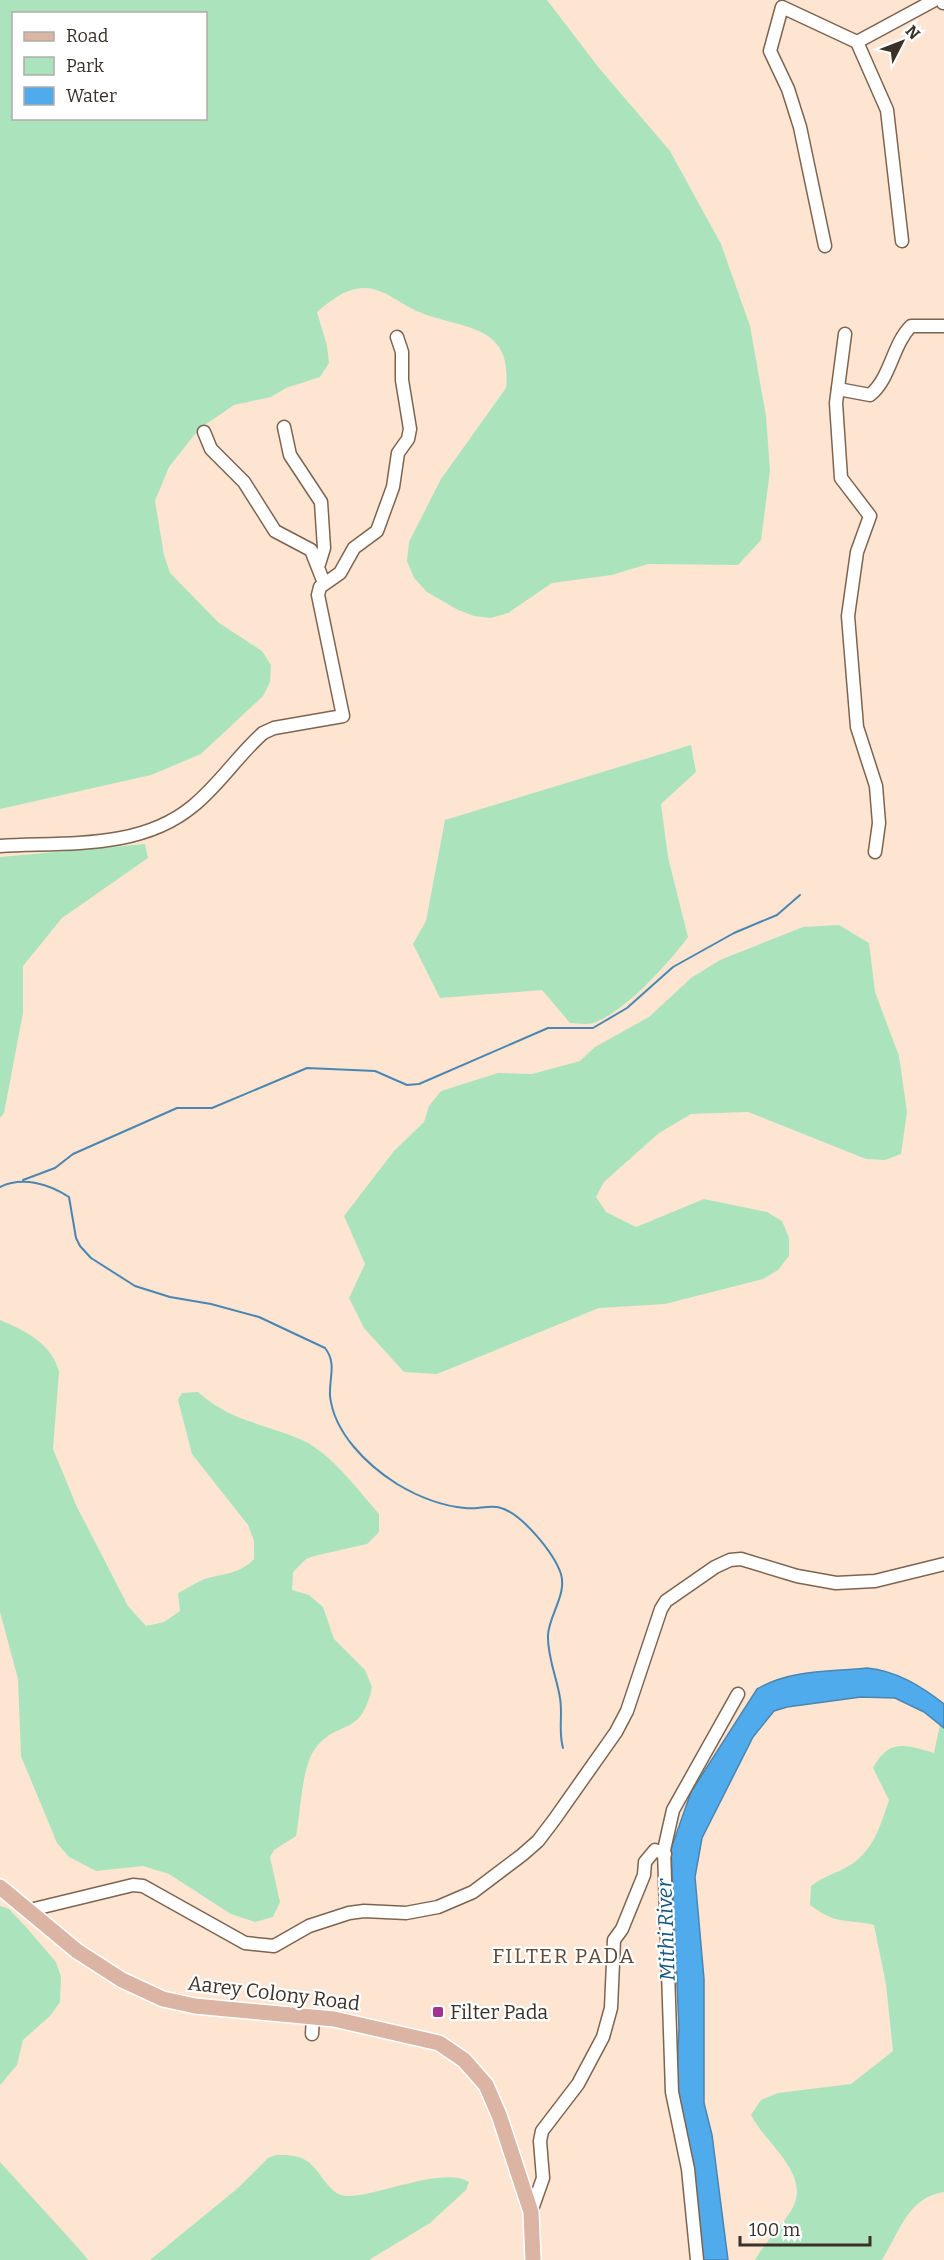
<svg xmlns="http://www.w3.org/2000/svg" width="944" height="2260" font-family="Bitter,serif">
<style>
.green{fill:#abe4bc;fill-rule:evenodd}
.water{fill:#50abec;stroke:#4a86b1;stroke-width:1.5}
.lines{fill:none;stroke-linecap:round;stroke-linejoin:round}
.stream{stroke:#4a86b1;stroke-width:2}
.minor-casing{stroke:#7e644f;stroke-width:15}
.major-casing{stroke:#fff;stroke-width:18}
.minor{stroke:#fff;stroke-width:12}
.major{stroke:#dbb4a3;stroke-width:15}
.poi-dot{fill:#a13290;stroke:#fff;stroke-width:2}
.labels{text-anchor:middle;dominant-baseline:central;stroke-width:4.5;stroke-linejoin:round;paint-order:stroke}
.street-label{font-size:20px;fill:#3b3027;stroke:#fff}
.poi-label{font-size:20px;fill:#3b3027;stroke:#fff;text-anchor:start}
.water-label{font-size:21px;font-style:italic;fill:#155782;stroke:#fff}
.neighbourhood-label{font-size:21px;letter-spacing:1.5px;fill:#604733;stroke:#fff}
</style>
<rect width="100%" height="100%" fill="#fde5d2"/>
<g class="green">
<path d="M0,0H547L599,68L670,151L721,244L750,326L766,416L770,471L761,540L738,565L648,564L612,575L552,583L508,613L491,618L474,616L458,610L427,592L414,578L407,561L409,542L441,479L506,388C513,323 463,330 419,312C402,305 382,287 364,288C344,289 332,300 317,312L327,346L329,363L320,377L286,388L271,397L234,405L199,429L169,467L155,501L164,555L170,573L219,623L262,651L271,665L270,682L263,696L201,754L151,775L0,809ZM14,14H206V118H14Z"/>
<path d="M691,745L696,772L661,804L668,857L688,937C668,964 625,1012 593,1023C587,1025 577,1023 570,1023L542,990L440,998L413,944L426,921L445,820Z"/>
<polygon points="145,844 148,858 62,918 23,966 23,1013 4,1113 0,1118 0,857"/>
<polygon points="839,925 869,943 875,992 899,1056 907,1112 901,1154 885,1160 866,1159 748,1112 691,1114 659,1133 604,1182 596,1197 606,1212 636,1227 704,1199 767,1212 782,1221 789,1238 789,1256 778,1270 763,1279 665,1304 599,1308 437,1374 404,1372 364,1328 349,1298 365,1264 344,1216 394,1151 424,1122 429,1106 441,1091 498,1073 532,1074 580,1061 595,1047 649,1017 691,978 720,960 803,927"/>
<path d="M0,1320C25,1330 53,1345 59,1372L53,1449L77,1507L128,1606L146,1626L164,1622L180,1611L178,1593C187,1589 196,1582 205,1579C224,1573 238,1575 254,1559V1541L248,1525L192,1454L178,1400L182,1393L198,1392C231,1422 264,1423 302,1440C332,1454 358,1490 379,1514V1532L367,1544L314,1556L306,1559L293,1572L292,1590L309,1595L323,1607L334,1639L365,1670L372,1687C361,1739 338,1718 315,1749C301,1768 301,1812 296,1836L274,1850L270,1857L280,1902L273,1917L255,1922L231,1914L169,1874L143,1866L96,1871L69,1857L57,1843L21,1756L18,1679L0,1612Z"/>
<path d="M944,1705V2192C908,2197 899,2233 882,2260H755C765,2242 780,2228 791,2211C813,2175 767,2146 751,2115L761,2100L778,2093L851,2084L893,2051L886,1984L874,1925C844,1918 838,1926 810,1905L811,1886C825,1875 844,1871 856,1861C875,1846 882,1821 889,1800L873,1768C889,1738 906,1745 934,1753Z"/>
<polygon points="0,1906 9,1909 26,1927 56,1962 61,1977 60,2002 51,2015 23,2040 17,2065 0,2085"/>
<path d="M276,2155C287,2155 298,2155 307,2161C322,2171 328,2196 348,2196C379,2196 443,2166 469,2182L466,2190L430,2223L369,2260H150L238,2188L268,2158Z"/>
<polygon points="0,2162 80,2250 88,2260 0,2260"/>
</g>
<path class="water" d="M867,1668C897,1671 921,1686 944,1704V1728L924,1712L895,1698L861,1697L787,1707L774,1711L753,1737L702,1838L695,1877L704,1979V2103L712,2135L728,2260H701L676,2092L679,2028L671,1849L691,1792L757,1689C791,1669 829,1672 867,1668Z"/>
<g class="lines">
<g class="stream">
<polyline points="23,1180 55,1168 73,1154 177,1108 212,1108 307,1068 375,1071 407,1085 419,1084 548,1028 593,1028 627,1008 673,967 734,933 777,915 800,895"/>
<path d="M0,1187C23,1176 49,1184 69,1197L76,1238L80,1246L91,1258L135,1286L170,1297L211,1304L259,1317L325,1348C337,1363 329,1378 330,1396C334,1433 367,1465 397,1484C417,1496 442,1506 465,1508C477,1510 490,1504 501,1508C522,1514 554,1553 561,1574C567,1595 549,1615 548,1635C547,1656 557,1678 560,1698C563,1715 558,1730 563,1748"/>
</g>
<g class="minor-casing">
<g id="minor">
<polyline points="943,3 944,2"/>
<polyline points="902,241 887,110 857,42 933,1"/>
<polyline points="825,246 800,127 788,89 770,51 782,7 857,42"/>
<polyline points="845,334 836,403 841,478 870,516 857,552 848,616 857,727 876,786 879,823 875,852"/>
<path d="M838,389L870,395C891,378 892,345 911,326H944"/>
<polyline points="284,427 290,455 321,502 324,548 319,564"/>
<polyline points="204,432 211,449 244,482 275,531 311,550 324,583"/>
<path d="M0,846C66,842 140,850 193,806C220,784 238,755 263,733L274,728L343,716L318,595L320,587L340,573L354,548L377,531L393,487L398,453L408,439L410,429L402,380V352L397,337"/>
<polyline points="30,1910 133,1885 143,1886 245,1943 274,1946 309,1926 349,1913 364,1911 406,1913 438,1907 473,1892 522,1855 538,1841 554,1820 616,1732 627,1711 661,1609 666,1601 715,1567 730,1560 741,1559 797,1576 836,1583 875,1581 944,1564"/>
<polyline points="312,2034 313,2016"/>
<polyline points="531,2212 543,2178 540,2141 542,2131 578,2084 603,2037 611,2008 614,1940 622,1929 644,1875 645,1862 655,1850 665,1854"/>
<polyline points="697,2260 688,2169 672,2092 664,1850 673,1810 738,1694"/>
</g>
</g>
<g class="major-casing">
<polyline id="major" points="0,1887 77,1951 122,1980 163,1999 195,2006 334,2019 439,2043 464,2060 486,2085 499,2115 531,2212 533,2260"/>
</g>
<use href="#minor" class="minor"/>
<use href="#major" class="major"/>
</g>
<rect class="poi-dot" x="432" y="2006" width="12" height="12" rx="3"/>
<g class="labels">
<g class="street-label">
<text transform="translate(274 1993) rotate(7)">Aarey Colony Road</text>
</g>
<g class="poi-label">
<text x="450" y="2012">Filter Pada</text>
</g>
<g class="water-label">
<text transform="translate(666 1930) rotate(-92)">Mithi River</text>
</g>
<g class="neighbourhood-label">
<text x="564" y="1956">FILTER PADA</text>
</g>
</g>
<rect x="12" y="12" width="195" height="108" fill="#ffffff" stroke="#b1aca9" stroke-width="1.5"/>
<rect x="24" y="32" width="30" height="9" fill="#dbb4a3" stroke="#b1aca9" stroke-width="1.5"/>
<text x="66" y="42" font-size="18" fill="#3b3027">Road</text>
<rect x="24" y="57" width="30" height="18" fill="#abe4bc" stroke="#b1aca9" stroke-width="1.5"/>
<text x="66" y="72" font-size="18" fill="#3b3027">Park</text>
<rect x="24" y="87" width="30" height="18" fill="#50abec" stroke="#b1aca9" stroke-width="1.5"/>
<text x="66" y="102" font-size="18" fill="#3b3027">Water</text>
<g transform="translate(902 42) rotate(48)" stroke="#ffffff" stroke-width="4.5" paint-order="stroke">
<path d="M0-4.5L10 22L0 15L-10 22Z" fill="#3b3027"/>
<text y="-9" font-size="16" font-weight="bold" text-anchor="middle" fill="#3b3027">N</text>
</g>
<path d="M740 2236v9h130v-9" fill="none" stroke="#3b3027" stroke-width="3"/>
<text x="749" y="2236" font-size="18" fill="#3b3027" stroke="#ffffff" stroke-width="4.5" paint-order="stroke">100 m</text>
</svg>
